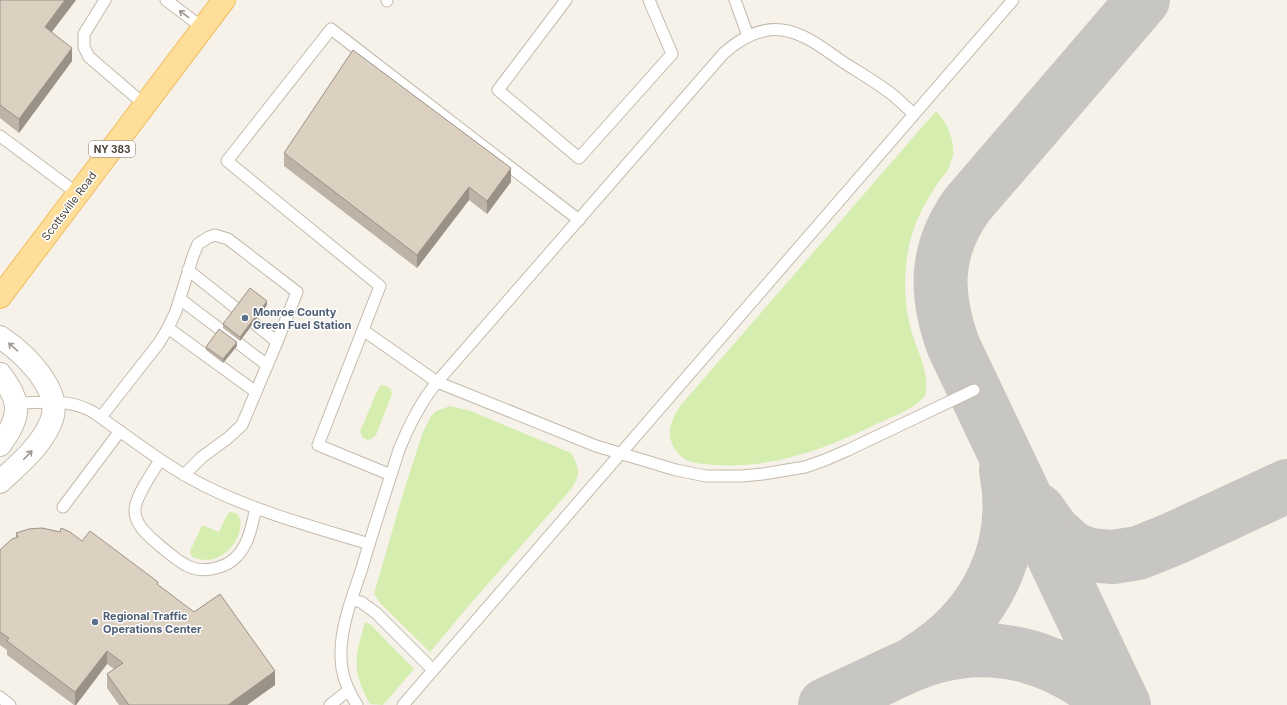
<svg xmlns="http://www.w3.org/2000/svg" width="1287" height="705" font-family="Inter,sans-serif">
<style>
.green{fill:#d5eeb0}
.lines{fill:none;stroke-linecap:round;stroke-linejoin:round}
.taxiway{stroke:#c8c6c2;stroke-width:54}
.lane-casing{stroke:#c3baab;stroke-width:13}
.street-casing{stroke:#c3baab;stroke-width:24}
.primary-casing{stroke:#f0be5f;stroke-width:24}
.lane{stroke:#fff;stroke-width:11}
.street{stroke:#fff;stroke-width:22}
.primary{stroke:#ffde9a;stroke-width:22}
.wall{fill:#bdb3a6}
.shaded-wall{fill:#9a9287}
.building{fill:#dcd0c1;stroke:#9a9287}
.oneway{stroke:#9d9891}
.service-dot{fill:#5c6f8a;stroke:#fff;stroke-width:1.5}
.labels{text-anchor:middle;dominant-baseline:central;stroke-width:3;stroke-linejoin:round;paint-order:stroke}
.shield{fill:#fff;stroke:#827b73;stroke-width:1}
.shield-label{font-size:10px;font-weight:bold;fill:#4c4337}
.street-label{font-size:11px;fill:#4c4337;stroke:#fff}
.service-label{font-size:11px;font-weight:bold;fill:#4e5e75;stroke:#fff;text-anchor:start}
</style>
<rect width="100%" height="100%" fill="#f6f2ea"/>
<g class="green">
<path d="M936,111C946,120 955,140 953,155C952,160 949,167 947,172C945,174 943,176 941,179C936,185 932,192 928,199C920,212 914,226 910,241C904,270 903,297 910,326C915,348 931,372 925,396C914,409 896,415 881,422C827,448 775,469 714,465C695,463 683,464 673,446C666,431 672,419 680,406Z"/>
<path d="M381,385C387,386 392,387 392,394L376,435L373,438L368,440L363,438L360,432L376,393Z"/>
<path d="M450,406L471,411L571,453C579,466 581,474 572,488L466,609L430,652L381,604L374,594L404,490L423,432L431,416L436,411Z"/>
<path d="M230,512C255,512 233,574 192,557L190,551L202,526H205L219,532L227,515Z"/>
<path d="M365,622L371,625L414,669L383,705L370,704C351,670 355,657 365,622Z"/>
</g>
<g class="lines">
<g class="taxiway">
<polyline points="1038,510 1054,532 1072,548 1089,555 1113,557 1138,553 1173,539 1287,486"/>
<path d="M917,661C986,619 1021,549 1006,470"/>
<path d="M825,705C844,696 864,687 883,678C899,670 916,662 934,657C1000,638 1064,660 1113,705"/>
<path d="M1124,705L953,345C935,294 934,251 967,205L1143,0"/>
</g>
<g class="lane-casing">
<g id="lane">
<polyline points="105,0 84,34 84,47 89,57 145,105"/>
<polyline points="166,0 203,28"/>
<polyline points="566,0 498,90 579,158 672,54 649,0"/>
<polyline points="735,0 748,36"/>
<polyline points="387,1 387,0"/>
<polyline points="0,136 78,194"/>
<polyline points="188,270 237,309"/>
<polyline points="180,299 267,365"/>
<polyline points="254,323 277,342"/>
<polyline points="168,328 256,392"/>
<polyline points="363,330 437,382 596,446 676,470 706,476 742,476 763,474 805,467 825,460 848,450 974,390"/>
<path d="M16,403C44,403 68,398 93,412C130,438 165,466 205,486C257,512 314,527 369,544"/>
<polyline points="101,417 159,343 168,328 176,311 193,256 198,244 209,237 215,235 228,239 297,292 277,342 242,425 228,438 202,457 184,475"/>
<path d="M160,460C153,472 136,495 135,509C134,525 149,536 160,546C178,560 191,575 216,568C224,566 232,562 237,556C249,544 252,524 256,508"/>
<polyline points="391,475 318,445 380,286 227,161 331,29 579,220"/>
<polyline points="63,507 120,431"/>
<polyline points="352,600 361,602 376,613 433,670"/>
<polyline points="0,697 10,705"/>
<polyline points="330,705 349,690"/>
<path d="M357,705C348,691 341,674 341,657C340,628 352,598 361,571C373,531 386,490 399,450C409,425 420,403 437,382L724,53C740,39 760,27 782,30C805,33 824,49 843,62C860,73 878,83 894,96C901,102 907,108 914,114"/>
<polyline points="403,705 1013,0"/>
</g>
</g>
<g class="street-casing">
<g id="street">
<path d="M0,337C24,353 66,392 50,424C40,447 18,465 0,482"/>
<path d="M0,374C22,403 21,416 0,445"/>
</g>
</g>
<g class="primary-casing">
<polyline id="primary" points="0,297 224,0"/>
</g>
<use href="#lane" class="lane"/>
<use href="#street" class="street"/>
<use href="#primary" class="primary"/>
</g>
<g class="wall">
<polygon points="0,0 76,0 51,32 72,61 19,133 0,118"/>
<polygon points="284,153 511,182 487,214 469,200 417,268 284,166"/>
<polygon points="267,305 240,341 223,328 223,324"/>
<polygon points="237,346 223,363 206,350 206,347"/>
<polygon points="16,533 82,541 158,585 275,685 247,705 119,705 107,688 107,674 114,669 107,664 76,705 74,705 7,655 7,650 0,645 0,550 16,538"/>
</g>
<g class="shaded-wall">
<polygon points="65,0 76,0 45,41 45,27"/>
<polygon points="72,48 72,61 19,133 19,119"/>
<polygon points="511,168 511,182 487,214 487,201"/>
<polygon points="469,187 469,200 417,268 417,255"/>
<polygon points="267,301 267,305 240,341 240,337"/>
<polygon points="237,342 237,346 223,363 223,359"/>
<polygon points="107,651 107,664 76,705 75,705 75,692"/>
<polygon points="275,671 275,685 247,705 228,705"/>
</g>
<g class="building">
<polygon points="0,0 65,0 45,27 72,48 19,119 0,105"/>
<polygon points="353,50 511,168 487,201 469,187 417,255 284,153"/>
<polygon points="250,288 267,301 240,337 223,324"/>
<polygon points="219,329 237,342 223,359 206,347"/>
<polygon points="42,528 60,532 61,528 70,532 82,541 90,531 158,582 157,584 194,612 220,594 275,671 228,705 129,705 107,674 123,663 107,651 75,692 7,641 9,638 0,632 0,550 3,547 12,539 18,537 16,533 29,529"/>
</g>
<defs><path id="oneway-shaft" d="M-6 0H5M1.5-3L5.5 0L1.5 3" fill="none" stroke-width="1.6" stroke-linecap="round" stroke-linejoin="round"/></defs>
<g class="oneway">
<use href="#oneway-shaft" transform="translate(184 14) rotate(-143)"/>
<use href="#oneway-shaft" transform="translate(13 347) rotate(-139)"/>
<use href="#oneway-shaft" transform="translate(28 455) rotate(-46)"/>
</g>
<g class="service-dot">
<circle cx="245" cy="318" r="4"/>
<circle cx="95" cy="622" r="4"/>
</g>
<g class="labels">
<rect class="shield" x="89" y="141" width="46" height="16" rx="3"/>
<g class="shield-label">
<text x="112" y="149">NY 383</text>
</g>
<g class="street-label">
<text transform="translate(69 206) rotate(-53)">Scottsville Road</text>
</g>
<g class="service-label">
<text x="253" y="312">Monroe County<tspan x="253" dy="13">Green Fuel Station</tspan></text>
<text x="103" y="616">Regional Traffic<tspan x="103" dy="13">Operations Center</tspan></text>
</g>
</g>
</svg>
